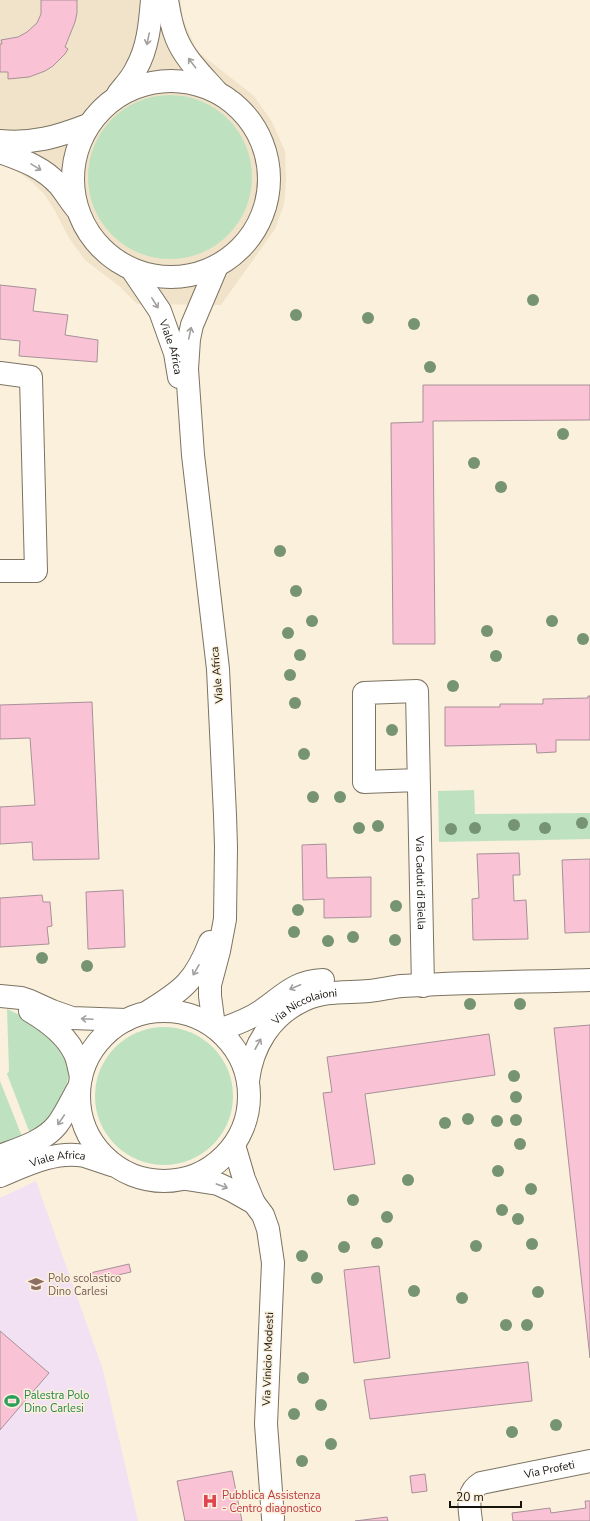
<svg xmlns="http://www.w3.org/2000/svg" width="590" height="1521" font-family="'Nunito Sans',sans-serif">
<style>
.built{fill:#f1e3c9}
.education{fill:#f1e1f3}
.green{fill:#bee2c0}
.building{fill:#fac2d5;stroke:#a79198}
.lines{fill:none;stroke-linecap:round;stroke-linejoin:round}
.minor-casing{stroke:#7c7362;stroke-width:24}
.minor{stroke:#fff;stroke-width:22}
.tree{fill:#769471}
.oneway{stroke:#a2a09e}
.labels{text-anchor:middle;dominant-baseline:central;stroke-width:3;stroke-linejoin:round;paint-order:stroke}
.street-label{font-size:11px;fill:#16120c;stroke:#faf0dc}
.education-label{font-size:11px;fill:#785e54;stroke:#faf0dc;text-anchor:start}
.leisure-label{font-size:11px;fill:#27864d;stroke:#faf0dc;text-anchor:start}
.health-label{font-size:11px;fill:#be3a42;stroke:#faf0dc;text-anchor:start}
</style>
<rect width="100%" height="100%" fill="#faf0dc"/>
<polygon class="built" points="0,0 181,0 182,17 197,51 254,96 272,122 285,151 286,181 284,204 275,229 221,305 137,304 119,286 85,260 69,238 55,211 45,195 32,182 20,173 7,167 0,165"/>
<polygon class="education" points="36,1181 103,1370 138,1521 0,1521 0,1198"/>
<g class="green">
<circle cx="170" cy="177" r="82"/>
<polygon points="474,790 475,814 590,813 590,839 439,842 438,791"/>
<polygon points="7,1009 28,1019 54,1041 67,1059 69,1071 66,1089 49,1123 31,1136 7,1074 9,1071"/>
<circle cx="164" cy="1096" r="69"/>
<polygon points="0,1081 23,1139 0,1147"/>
</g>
<g class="building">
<polygon points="41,0 77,0 77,13 75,22 65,47 68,49 65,54 53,66 45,71 29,77 8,79 8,72 0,72 0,44 2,44 1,40 18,37 27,32 37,23 41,14"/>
<polygon points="0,285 36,289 33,311 68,315 65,335 98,340 97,362 19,356 20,341 0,339"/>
<polygon points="423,385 590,385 590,420 433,421 435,644 393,644 391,423 423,422"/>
<polygon points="588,696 590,696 590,740 556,740 556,752 537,753 536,744 445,746 445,707 500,707 500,704 543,704 543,699 588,698"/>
<polygon points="92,702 99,859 33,860 32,842 0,844 0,807 35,805 30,738 0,739 0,705"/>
<polygon points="326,844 327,878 371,877 371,917 324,918 324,899 303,900 302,845"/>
<polygon points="519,853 520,875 513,875 514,901 526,900 528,939 473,940 472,899 479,898 477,854"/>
<polygon points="590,859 590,932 565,933 562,860"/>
<polygon points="123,890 125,947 88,949 86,892"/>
<polygon points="42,895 43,902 50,902 52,926 47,927 49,944 0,947 0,898"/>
<polygon points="590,1025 590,1358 554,1028"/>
<polygon points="489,1034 495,1075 365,1094 375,1164 334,1170 323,1093 332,1092 327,1057"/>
<polygon points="129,1264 131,1272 92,1281 90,1273"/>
<polygon points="379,1266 390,1358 354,1363 344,1270"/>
<polygon points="0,1331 49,1373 0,1430"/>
<polygon points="528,1362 532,1401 370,1419 364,1380"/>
<polygon points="232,1471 242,1521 185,1521 177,1481"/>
<polygon points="425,1474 427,1491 412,1493 410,1476"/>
<polygon points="585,1501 590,1501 590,1521 513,1521 512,1513 550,1508 551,1513 586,1508"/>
<polygon points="387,1517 388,1521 355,1521"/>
</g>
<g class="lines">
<g class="minor-casing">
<g id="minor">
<path d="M167,0C169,12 171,25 176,37C184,58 202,75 217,92"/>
<circle cx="171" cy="179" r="98"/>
<path d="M118,94C124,86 132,78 136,69C148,48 150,24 152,0"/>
<path d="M0,141C33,144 57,137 88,125"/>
<path d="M0,152C22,160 43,167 59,185C65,192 70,201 76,208"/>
<path id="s1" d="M133,271L160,311L175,353L179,377"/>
<polyline points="0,373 31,377 36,571 0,571"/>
<path id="s2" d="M418,780L364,782V693L417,691L423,986"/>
<polyline points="0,996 21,998 30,1001 52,1011 72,1018 126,1020"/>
<circle cx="164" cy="1096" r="85"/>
<path d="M30,1011C47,1021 65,1034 74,1052C78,1059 79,1069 81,1077"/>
<path d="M149,1011C183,990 195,981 210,942"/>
<polyline points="214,1026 210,996 210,985 219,951 225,919 226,847 225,815 218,669 193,455 187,369 189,339 192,325 217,266"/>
<path d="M219,1030C233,1025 248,1020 261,1011C282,997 294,981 323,980"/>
<path id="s3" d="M248,1081C252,1046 271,1015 304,1000C325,990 347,993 369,991C380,990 391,987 402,986C465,982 528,982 590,980"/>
<polyline points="234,1145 244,1179 254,1203"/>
<path d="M0,1156C20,1148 43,1142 57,1125C66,1113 72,1099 79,1087"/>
<path id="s4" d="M0,1176C26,1165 56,1150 85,1156C94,1159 103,1162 112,1165"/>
<polyline points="186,1179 218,1184 231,1190 254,1203 263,1215 268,1229 273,1263 266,1424 273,1518"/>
<path id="s5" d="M471,1521C469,1506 466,1492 481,1483L590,1461"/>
</g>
</g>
<use href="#minor" class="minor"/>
</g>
<g class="tree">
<circle cx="533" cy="300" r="6"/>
<circle cx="296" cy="315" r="6"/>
<circle cx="368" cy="318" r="6"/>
<circle cx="414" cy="324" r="6"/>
<circle cx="430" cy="367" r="6"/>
<circle cx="563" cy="434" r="6"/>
<circle cx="474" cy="463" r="6"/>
<circle cx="501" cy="487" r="6"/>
<circle cx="280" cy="551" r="6"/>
<circle cx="296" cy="591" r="6"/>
<circle cx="312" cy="621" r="6"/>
<circle cx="552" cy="621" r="6"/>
<circle cx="487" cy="631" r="6"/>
<circle cx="288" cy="633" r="6"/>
<circle cx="583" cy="639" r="6"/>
<circle cx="300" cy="655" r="6"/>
<circle cx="496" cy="656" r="6"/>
<circle cx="290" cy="675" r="6"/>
<circle cx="453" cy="686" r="6"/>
<circle cx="295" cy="703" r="6"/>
<circle cx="392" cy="730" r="6"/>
<circle cx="304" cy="754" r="6"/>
<circle cx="313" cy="797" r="6"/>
<circle cx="340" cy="797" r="6"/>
<circle cx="582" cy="823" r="6"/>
<circle cx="514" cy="825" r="6"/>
<circle cx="378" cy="826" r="6"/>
<circle cx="359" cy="828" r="6"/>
<circle cx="475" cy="828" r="6"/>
<circle cx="545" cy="828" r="6"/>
<circle cx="451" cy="829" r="6"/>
<circle cx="396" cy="906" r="6"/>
<circle cx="298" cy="910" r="6"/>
<circle cx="294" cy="932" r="6"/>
<circle cx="353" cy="937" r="6"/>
<circle cx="395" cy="940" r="6"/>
<circle cx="328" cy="941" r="6"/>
<circle cx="42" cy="958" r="6"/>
<circle cx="87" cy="966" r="6"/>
<circle cx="470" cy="1004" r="6"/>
<circle cx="520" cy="1004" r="6"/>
<circle cx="514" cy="1076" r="6"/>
<circle cx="516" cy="1097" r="6"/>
<circle cx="468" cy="1119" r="6"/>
<circle cx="516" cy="1120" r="6"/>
<circle cx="497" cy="1121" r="6"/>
<circle cx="445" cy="1123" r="6"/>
<circle cx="520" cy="1144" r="6"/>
<circle cx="498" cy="1171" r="6"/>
<circle cx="408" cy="1180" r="6"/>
<circle cx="531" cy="1189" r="6"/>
<circle cx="353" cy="1200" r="6"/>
<circle cx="502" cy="1210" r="6"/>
<circle cx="387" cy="1217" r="6"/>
<circle cx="518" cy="1219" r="6"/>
<circle cx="377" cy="1243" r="6"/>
<circle cx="532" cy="1244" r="6"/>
<circle cx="476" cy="1246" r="6"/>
<circle cx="344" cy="1247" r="6"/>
<circle cx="302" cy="1256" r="6"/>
<circle cx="317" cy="1278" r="6"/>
<circle cx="414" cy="1291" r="6"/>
<circle cx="538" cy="1292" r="6"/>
<circle cx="462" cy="1298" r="6"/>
<circle cx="506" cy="1325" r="6"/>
<circle cx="527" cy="1325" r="6"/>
<circle cx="303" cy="1378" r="6"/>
<circle cx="321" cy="1405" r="6"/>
<circle cx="294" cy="1414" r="6"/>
<circle cx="556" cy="1425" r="6"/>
<circle cx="512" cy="1432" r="6"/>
<circle cx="331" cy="1444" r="6"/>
<circle cx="302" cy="1461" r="6"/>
</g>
<defs><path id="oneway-shaft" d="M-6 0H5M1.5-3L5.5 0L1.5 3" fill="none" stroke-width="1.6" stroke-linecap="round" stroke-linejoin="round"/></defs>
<g class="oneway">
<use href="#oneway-shaft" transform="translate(148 39) rotate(102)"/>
<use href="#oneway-shaft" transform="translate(192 63) rotate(-127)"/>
<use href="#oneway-shaft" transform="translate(36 167) rotate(32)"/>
<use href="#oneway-shaft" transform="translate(155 303) rotate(58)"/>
<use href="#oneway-shaft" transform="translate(190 333) rotate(-78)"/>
<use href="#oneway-shaft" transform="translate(196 970) rotate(120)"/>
<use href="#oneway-shaft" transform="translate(295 987) rotate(157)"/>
<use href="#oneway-shaft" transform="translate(87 1019) rotate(-177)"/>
<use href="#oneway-shaft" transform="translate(258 1044) rotate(-61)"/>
<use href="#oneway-shaft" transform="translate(61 1120) rotate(124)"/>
<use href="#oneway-shaft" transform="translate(222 1186) rotate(20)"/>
</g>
<defs>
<g id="school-bare" transform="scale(1.2)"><path d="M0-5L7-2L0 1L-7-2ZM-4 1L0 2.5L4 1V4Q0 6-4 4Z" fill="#8d6e63" stroke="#faf0dc" stroke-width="2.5" paint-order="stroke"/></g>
<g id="stadium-bare" transform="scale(1.2)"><path d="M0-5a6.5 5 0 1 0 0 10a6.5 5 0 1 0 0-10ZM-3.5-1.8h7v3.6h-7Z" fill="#2e9e5b" stroke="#faf0dc" stroke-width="2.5" paint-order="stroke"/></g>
<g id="hospital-bare" transform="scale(1.2)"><path d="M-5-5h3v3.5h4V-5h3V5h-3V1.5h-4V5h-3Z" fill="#e0444e" stroke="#faf0dc" stroke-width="2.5" paint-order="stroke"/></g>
</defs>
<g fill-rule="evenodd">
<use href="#school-bare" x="36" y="1284"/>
<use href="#stadium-bare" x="12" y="1401"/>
<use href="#hospital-bare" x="210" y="1501"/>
</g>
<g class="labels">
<g class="street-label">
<text stroke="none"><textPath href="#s1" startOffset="86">Viale Africa</textPath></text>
<text transform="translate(217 675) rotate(-95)">Viale Africa</text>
<text stroke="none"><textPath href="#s2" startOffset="388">Via Caduti di Biella</textPath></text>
<text stroke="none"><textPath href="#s3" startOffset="101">Via Niccolaioni</textPath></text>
<text stroke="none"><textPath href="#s4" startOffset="61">Viale Africa</textPath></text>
<text transform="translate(268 1359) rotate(-88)">Via Vinicio Modesti</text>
<text stroke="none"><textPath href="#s5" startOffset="112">Via Profeti</textPath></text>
</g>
<g class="education-label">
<text x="48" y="1278">Polo scolastico<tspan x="48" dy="13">Dino Carlesi</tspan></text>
</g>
<g class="leisure-label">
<text x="24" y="1395">Palestra Polo<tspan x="24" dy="13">Dino Carlesi</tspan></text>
</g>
<g class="health-label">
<text x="222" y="1495">Pubblica Assistenza<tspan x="222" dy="13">- Centro diagnostico</tspan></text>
</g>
</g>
<path d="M450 1501v6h71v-6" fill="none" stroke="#16120c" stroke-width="2"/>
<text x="456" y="1501" font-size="12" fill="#16120c" stroke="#faf0dc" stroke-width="3" paint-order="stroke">20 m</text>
</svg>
